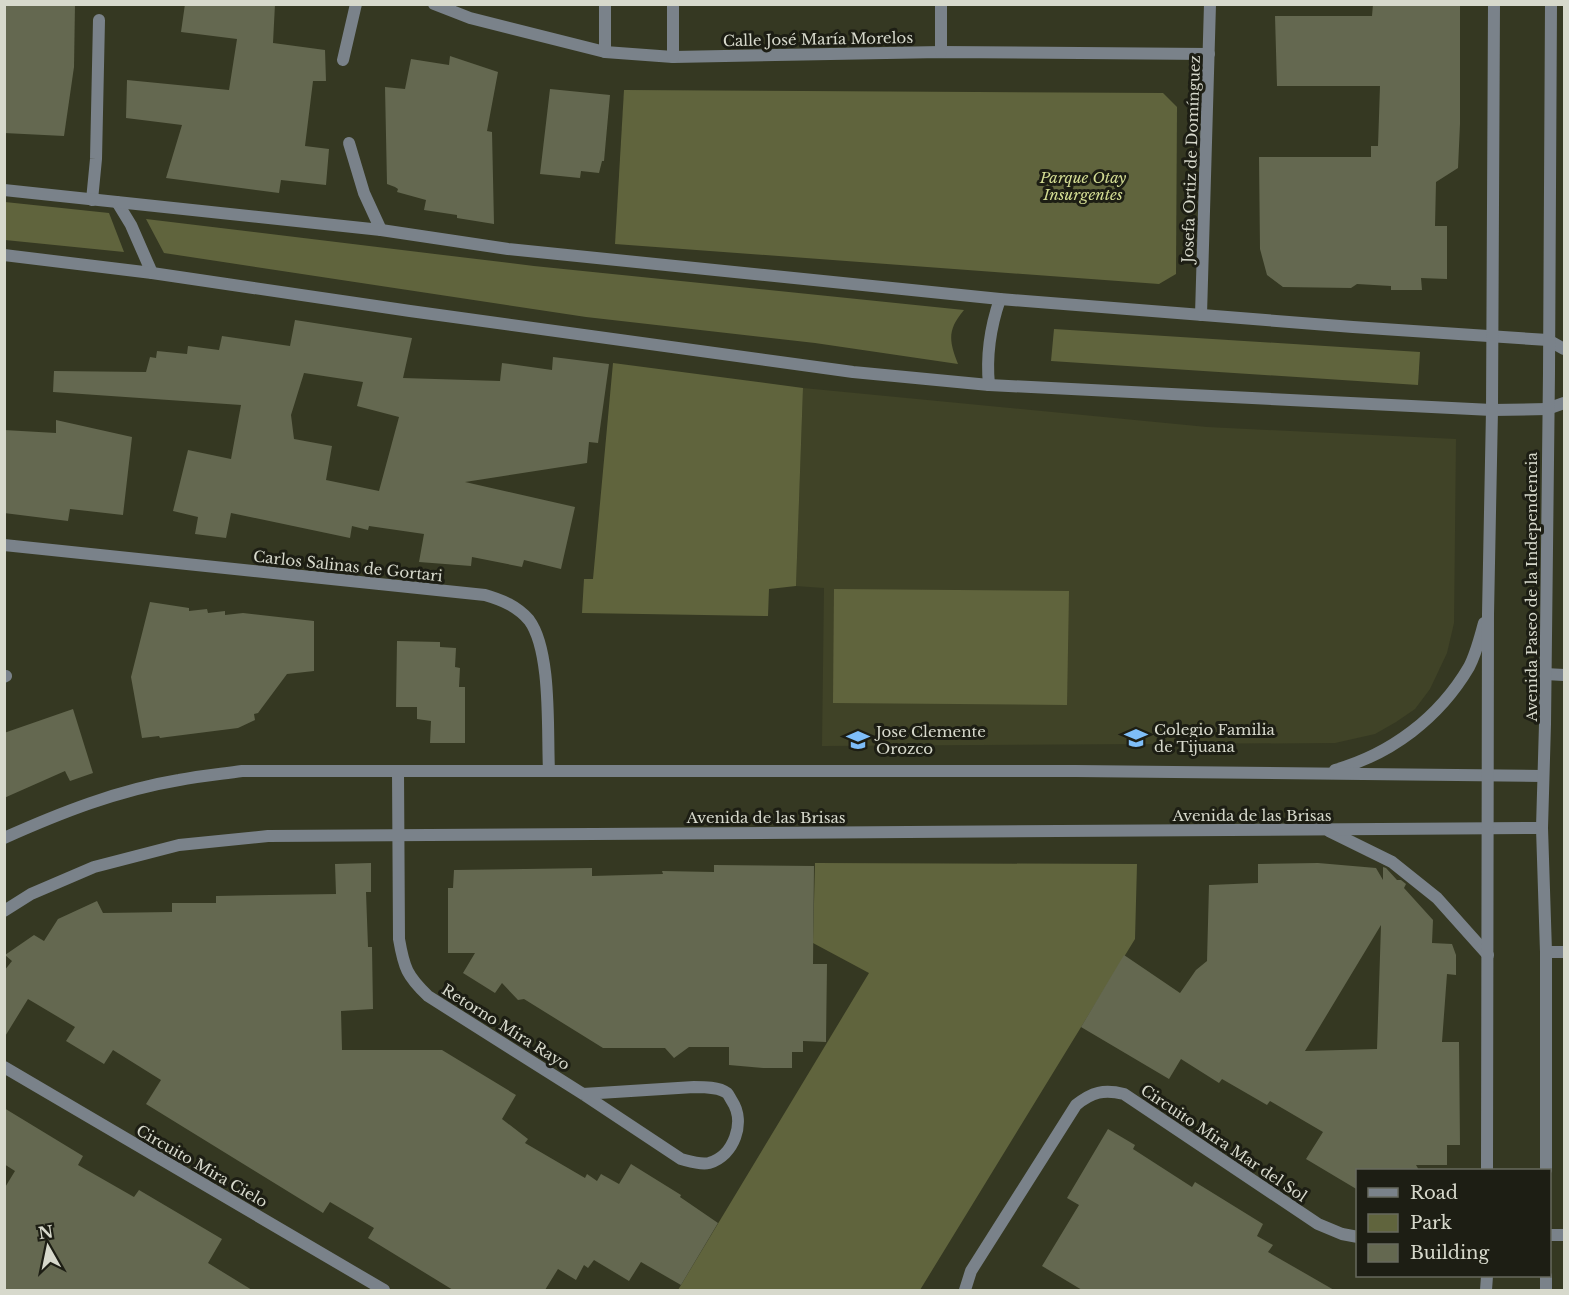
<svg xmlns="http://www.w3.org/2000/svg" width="1569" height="1295" font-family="'Libre Baskerville',serif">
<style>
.built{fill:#404327}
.green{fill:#60643d}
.building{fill:#646850;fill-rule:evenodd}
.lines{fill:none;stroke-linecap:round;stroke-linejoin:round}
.service{stroke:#7a828a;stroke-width:12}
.minor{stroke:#7a828a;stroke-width:12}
.tertiary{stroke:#7a828a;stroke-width:12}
.labels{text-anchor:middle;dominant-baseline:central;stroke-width:6;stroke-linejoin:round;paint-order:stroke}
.street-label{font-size:15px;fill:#d7d9cc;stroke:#1d1e14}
.park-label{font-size:15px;font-style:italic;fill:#d3dc93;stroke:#1d1e14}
.poi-label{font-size:15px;fill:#d7d9cc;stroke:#1d1e14;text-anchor:start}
</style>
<rect width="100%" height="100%" fill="#353822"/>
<polygon class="built" points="803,388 1207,427 1456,439 1454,623 1447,653 1430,689 1415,709 1396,722 1375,734 1335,743 822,746 824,588 796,586"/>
<g class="green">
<polygon points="624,90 1163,93 1177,107 1176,274 1159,284 615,244"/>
<polygon points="5,202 109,213 124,252 5,240"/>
<path d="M146,219L534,266L964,310C947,330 949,341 958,364L815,343L586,317L164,253Z"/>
<polygon points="1054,329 1420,352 1418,385 1051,361"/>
<polygon points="613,363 803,388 796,586 769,589 768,616 582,613 584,579 593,579"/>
<polygon points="834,589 1069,591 1067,705 833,703"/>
<polygon points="815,863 1137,864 1135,939 920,1290 678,1290 869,973 813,943"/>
</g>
<g class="building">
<polygon points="4,4 75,4 74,67 64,136 4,133"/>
<polygon points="185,4 275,4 273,43 325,50 326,81 313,81 305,146 329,149 326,185 281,180 279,193 166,178 182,125 126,118 127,80 229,90 237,39 181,32"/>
<polygon points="1373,4 1460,4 1460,124 1458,168 1436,182 1435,226 1447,226 1447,279 1421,278 1422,290 1391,290 1391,286 1357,284 1351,288 1283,287 1267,275 1260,249 1259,157 1371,157 1371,146 1378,146 1380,86 1277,86 1275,16 1372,16"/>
<polygon points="450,56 498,72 487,131 492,132 494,224 457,218 457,215 424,210 426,200 397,192 398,189 395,187 387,184 385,87 405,89 411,59 449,65"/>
<polygon points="550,89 610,95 604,161 602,161 599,173 581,171 580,178 540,174"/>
<path d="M295,320L412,338L403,378L500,381L502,363L552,370L553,357L609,364L598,443L589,442L587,463L465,482L575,507L561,569L524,560L522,567L472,557L471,566L419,562L424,534L369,526L368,530L352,526L350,538L231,513L226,538L195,534L198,517L173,511L188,450L231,459L241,405L53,392L54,371L146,372L150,357L156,358L157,351L187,354L188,346L219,350L222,336L290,346ZM304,373L363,382L357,406L399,417L379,491L326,480L332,446L294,439L291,415Z"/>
<polygon points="56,420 132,437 123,515 70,509 68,521 4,513 4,430 56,433"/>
<polygon points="150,602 189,608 189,611 207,609 208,613 225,611 225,615 243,613 314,621 314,671 287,674 258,713 254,714 255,720 238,728 167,737 160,738 159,736 142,738 131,677"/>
<polygon points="397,641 440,642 440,647 456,648 455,667 460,668 459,687 465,687 465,743 430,743 431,721 417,719 417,707 396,707"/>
<polygon points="73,709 93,773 70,781 65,771 4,798 4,733"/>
<polygon points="371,863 371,892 366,892 368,947 372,947 373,1009 341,1011 342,1050 442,1050 516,1095 502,1119 528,1139 525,1143 585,1178 587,1174 597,1181 601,1174 619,1184 631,1164 681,1195 680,1197 718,1223 681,1285 641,1262 629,1281 594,1260 588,1268 584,1265 576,1280 558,1269 545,1290 453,1290 368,1238 374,1228 330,1202 323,1213 146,1104 161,1080 113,1050 104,1064 66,1041 75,1027 28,999 4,1038 4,971 12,961 5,955 34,935 44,941 58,919 97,901 103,913 172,912 172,903 216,903 216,896 336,894 335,864"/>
<path d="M1318,863L1376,868L1383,880V867L1386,868L1397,880H1401L1406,884L1404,888L1433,920L1432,943L1452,944L1456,955V975L1447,974L1442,1042H1459L1460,1145H1447V1165H1416L1419,1170H1358V1190L1306,1159L1323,1132L1270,1101L1267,1105L1222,1079L1219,1083L1181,1059L1169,1079L1081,1027L1124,955L1180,993L1196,970L1207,961L1209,885L1258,883V864ZM1381,925L1377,1049L1305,1051Z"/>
<polygon points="714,865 814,866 813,964 827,964 826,1042 803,1041 803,1052 792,1052 792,1068 763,1068 729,1065 729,1047 689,1047 674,1058 665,1048 603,1048 524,999 518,1000 502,983 495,993 463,973 475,953 448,953 448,888 453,888 454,870 592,868 592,876 663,874 662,871 714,872"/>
<polygon points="4,1108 83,1156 78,1165 134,1197 139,1190 222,1239 208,1263 252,1290 4,1290 4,1189 15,1171 4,1164"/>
<polygon points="1108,1129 1135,1145 1133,1149 1192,1187 1195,1182 1263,1224 1257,1236 1273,1245 1268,1252 1334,1290 1082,1290 1042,1266 1079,1205 1067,1198"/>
</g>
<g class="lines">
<g class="service">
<polyline points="343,60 356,4"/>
<polyline points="349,143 364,193 381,230"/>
</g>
<g class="minor">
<polyline points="434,4 470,18 605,52 673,57 941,52 1209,54"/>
<polyline points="673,4 673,57"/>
<polyline points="941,4 941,52"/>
<polyline points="605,52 605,4"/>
<polyline points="92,200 96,159 99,20"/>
<polyline points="117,202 131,225 152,273"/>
<polyline points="1201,315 1210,4"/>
<polyline points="1548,340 1564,349"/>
<path d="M989,385C986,355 990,328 1000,299"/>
<polyline points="1547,409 1564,403"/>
<path d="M4,545L485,595C502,600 517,606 529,620C552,651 547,732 549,771"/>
<polyline points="1545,674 1564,675"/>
<polyline points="4,677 6,676"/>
<path d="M398,771L399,939C404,968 407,976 428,996L583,1094L681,1159C689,1161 700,1165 709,1163C734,1156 746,1122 732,1101C730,1098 729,1095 727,1093C719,1087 704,1087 694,1087L583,1094"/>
<polyline points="1546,952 1564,952"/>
<polyline points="4,1067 384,1290"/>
<polyline points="1550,1235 1564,1235"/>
<path d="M965,1290L971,1271L1076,1105C1092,1092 1104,1089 1124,1094L1318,1224L1342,1234L1358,1237"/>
</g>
<g class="tertiary">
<polyline points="4,190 381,230 508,249 1000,299 1353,327 1548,340"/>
<polyline points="4,255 152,273 410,311 853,372 989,385 1492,410 1547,409"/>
<path d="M1335,770C1391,754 1439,718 1469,667C1476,654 1480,637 1484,623"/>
<polyline points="1329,831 1392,862 1437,898 1488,955"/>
<path d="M4,838C60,813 118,790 179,780C200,776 221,774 242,771H1076L1543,776"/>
<polyline points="4,911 31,894 94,867 179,845 268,836 1542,828"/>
<polyline points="1487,1170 1488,614 1492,410 1494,4"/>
<polyline points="1546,1170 1546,952 1542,828 1545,724 1549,373 1551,4"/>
<polyline points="1546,1276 1546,1290"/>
<polyline points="1486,1290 1487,1276"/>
</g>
</g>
<defs>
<g id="university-bare" transform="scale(1.8)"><path d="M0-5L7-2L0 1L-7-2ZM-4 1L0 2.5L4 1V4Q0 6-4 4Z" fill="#7ebef9" stroke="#1d1e14" stroke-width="2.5" paint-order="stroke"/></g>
<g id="school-bare" transform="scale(1.8)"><path d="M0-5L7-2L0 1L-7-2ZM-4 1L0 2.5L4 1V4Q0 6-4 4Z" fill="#7ebef9" stroke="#1d1e14" stroke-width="2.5" paint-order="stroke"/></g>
</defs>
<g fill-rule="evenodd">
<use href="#university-bare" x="1136" y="738"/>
<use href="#school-bare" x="858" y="740"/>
</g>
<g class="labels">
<g class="street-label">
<text transform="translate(818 39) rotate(-1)">Calle José María Morelos</text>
<text transform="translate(1191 159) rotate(-88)">Josefa Ortiz de Domínguez</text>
<text transform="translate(348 566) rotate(6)">Carlos Salinas de Gortari</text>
<text transform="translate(1531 587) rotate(-90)">Avenida Paseo de la Independencia</text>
<text x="1252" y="815">Avenida de las Brisas</text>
<text x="766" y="817">Avenida de las Brisas</text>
<text transform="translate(506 1027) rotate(32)">Retorno Mira Rayo</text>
<text transform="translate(1224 1143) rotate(34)">Circuito Mira Mar del Sol</text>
<text transform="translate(202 1166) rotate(30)">Circuito Mira Cielo</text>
</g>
<g class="park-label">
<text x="1083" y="177">Parque Otay<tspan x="1083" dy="17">Insurgentes</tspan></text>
</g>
<g class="poi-label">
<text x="1154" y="729">Colegio Familia<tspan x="1154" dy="17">de Tijuana</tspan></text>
<text x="876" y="731">Jose Clemente<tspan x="876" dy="17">Orozco</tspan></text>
</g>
</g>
<rect width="1569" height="1295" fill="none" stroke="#d7d9cc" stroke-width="12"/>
<rect x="1356" y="1169" width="195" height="108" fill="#1d1e14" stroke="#67695e" stroke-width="1.5"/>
<rect x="1368" y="1188" width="30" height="9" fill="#7a828a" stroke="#67695e" stroke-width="1.5"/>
<text x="1410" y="1199" font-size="18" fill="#d7d9cc">Road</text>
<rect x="1368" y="1214" width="30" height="18" fill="#60643d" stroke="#67695e" stroke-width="1.5"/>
<text x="1410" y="1229" font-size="18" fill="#d7d9cc">Park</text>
<rect x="1368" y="1244" width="30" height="18" fill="#646850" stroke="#67695e" stroke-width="1.5"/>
<text x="1410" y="1259" font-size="18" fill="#d7d9cc">Building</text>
<g transform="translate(48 1247) rotate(351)" stroke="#1d1e14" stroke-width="4.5" paint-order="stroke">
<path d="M0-4.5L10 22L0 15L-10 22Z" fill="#d7d9cc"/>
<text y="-9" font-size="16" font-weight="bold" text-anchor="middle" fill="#d7d9cc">N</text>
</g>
</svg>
